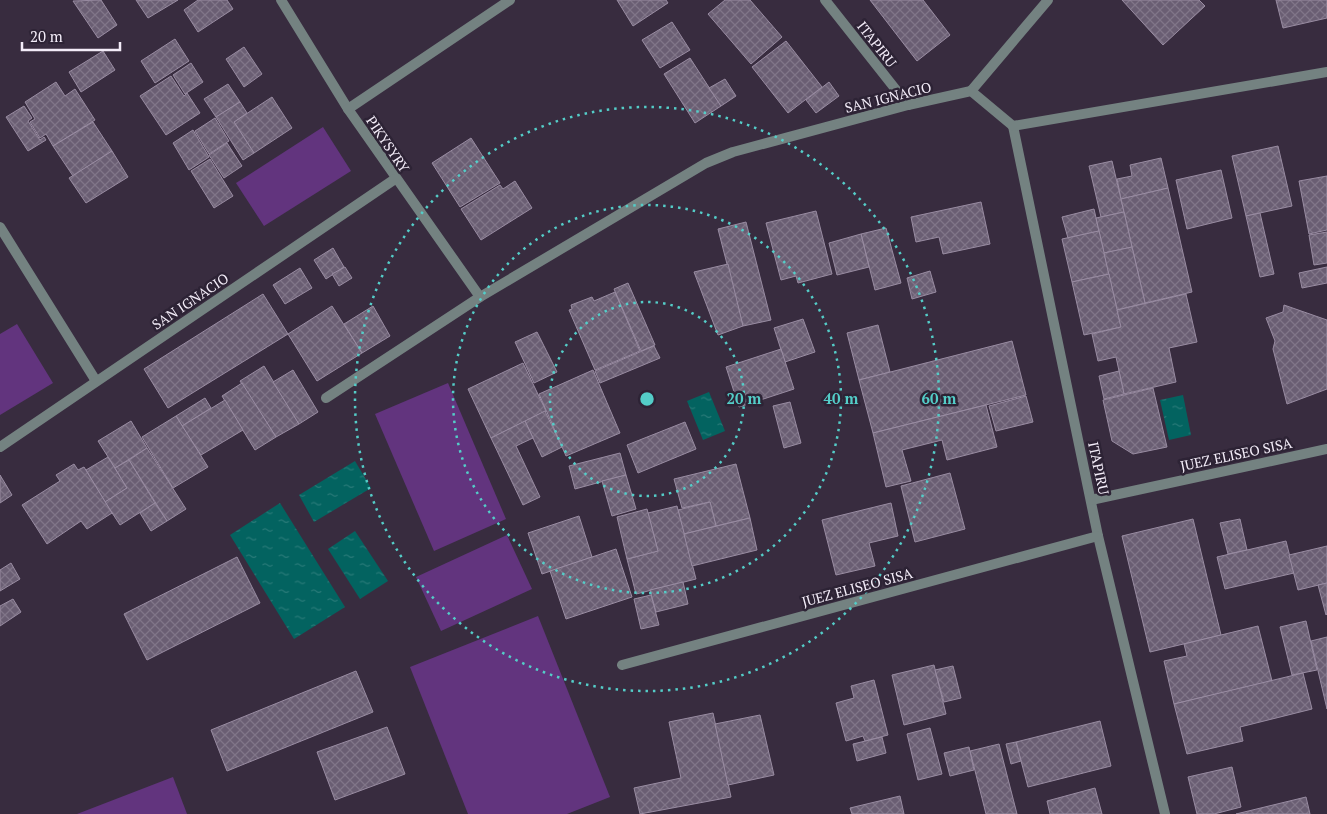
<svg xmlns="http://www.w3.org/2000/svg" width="1327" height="814" font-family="'PT Serif',serif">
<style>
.pitch{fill:#62347e}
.water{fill:url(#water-ripples)}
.building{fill:url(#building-cross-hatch);stroke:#998ca2}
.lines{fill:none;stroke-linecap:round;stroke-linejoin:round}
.minor{stroke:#748281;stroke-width:10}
.ring{fill:none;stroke:#54cdc8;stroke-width:2.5;stroke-dasharray:2.5 5}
.labels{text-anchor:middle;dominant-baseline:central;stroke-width:5;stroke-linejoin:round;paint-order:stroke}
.street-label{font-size:14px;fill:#f3ecf8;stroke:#2d2335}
.centre{fill:#54cdc8;stroke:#2d2335;stroke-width:2.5}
.ring-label{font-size:15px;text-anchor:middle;font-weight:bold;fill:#54cdc8;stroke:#2d2335;stroke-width:5;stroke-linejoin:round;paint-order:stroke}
</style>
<defs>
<pattern id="water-ripples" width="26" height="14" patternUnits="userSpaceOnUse" patternTransform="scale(1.25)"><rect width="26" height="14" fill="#036360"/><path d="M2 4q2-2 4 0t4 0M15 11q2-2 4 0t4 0" fill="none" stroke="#287a78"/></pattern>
<pattern id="building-cross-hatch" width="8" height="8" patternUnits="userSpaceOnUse" patternTransform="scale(1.25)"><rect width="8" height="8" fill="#6a5e73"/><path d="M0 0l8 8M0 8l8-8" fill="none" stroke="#807588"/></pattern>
</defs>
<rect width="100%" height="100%" fill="#382c3f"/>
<g class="pitch">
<polygon points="323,127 351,171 264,226 236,183"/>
<polygon points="17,324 53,383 0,415 0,334"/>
<polygon points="448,383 506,519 434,551 375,414"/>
<polygon points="507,535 532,589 441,631 416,577"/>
<polygon points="538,616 610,797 567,814 468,814 410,667"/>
<polygon points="173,777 187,814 77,814"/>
</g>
<g class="water">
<polygon points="709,392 725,431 703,440 687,401"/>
<polygon points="1183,395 1191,435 1169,440 1160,400"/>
<polygon points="355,461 371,488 314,522 299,495"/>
<polygon points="280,503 345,607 294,639 230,535"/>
<polygon points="355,531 388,581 360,599 328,549"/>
</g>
<g class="building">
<polygon points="101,0 117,25 98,38 73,1"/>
<polygon points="136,0 178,0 148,18"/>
<polygon points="198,0 227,0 233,9 198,32 184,10"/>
<polygon points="617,0 666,0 668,3 633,26"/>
<polygon points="725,0 750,0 782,37 751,64 708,14"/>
<polygon points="870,0 923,0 950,35 917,61"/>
<polygon points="1122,0 1199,0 1205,6 1163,45"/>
<polygon points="1276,0 1327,0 1327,18 1283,28"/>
<polygon points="672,22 690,50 660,68 642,40"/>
<polygon points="175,39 189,61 155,83 141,61"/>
<polygon points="786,41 822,87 788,113 752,67"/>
<polygon points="244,47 262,74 244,87 226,59"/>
<polygon points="103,51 115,70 81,92 69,72"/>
<polygon points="690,58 721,106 695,123 664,74"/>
<polygon points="191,63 203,82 185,94 173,75"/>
<polygon points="171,76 184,96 187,93 200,113 166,135 140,96"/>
<polygon points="725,79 736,96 721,106 709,88"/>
<polygon points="56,82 65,96 75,89 95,120 53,146 46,134 40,138 30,122 35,119 25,102"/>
<polygon points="829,82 839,96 816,113 806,100"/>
<polygon points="228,84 240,102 216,117 204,99"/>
<polygon points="272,97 292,128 254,153 234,122"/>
<polygon points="240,102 247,113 234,122 254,153 243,160 216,117"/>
<polygon points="24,106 32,118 28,121 40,140 44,137 46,140 28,151 6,117"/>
<polygon points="215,118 229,141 209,154 195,131"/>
<polygon points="93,122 112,151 73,176 53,146"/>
<polygon points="193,130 209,157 189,170 173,143"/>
<polygon points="471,138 500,183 460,207 432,163"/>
<polygon points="227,143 242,166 224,178 209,155"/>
<polygon points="1278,146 1292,206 1246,216 1232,156"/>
<polygon points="112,151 128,177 86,203 69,178"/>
<polygon points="1161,158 1168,188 1121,199 1117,179 1132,176 1130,165"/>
<polygon points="210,159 233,196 214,208 191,171"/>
<polygon points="1112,161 1124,212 1101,217 1089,166"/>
<polygon points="1221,170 1232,218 1187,229 1176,180"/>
<polygon points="1327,176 1327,230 1309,234 1299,181"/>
<polygon points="515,181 532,208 481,240 461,209 500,185 503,189"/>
<polygon points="1168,188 1192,292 1145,303 1121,199"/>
<polygon points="981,202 990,244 943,254 939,237 916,242 911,217"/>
<polygon points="1094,209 1099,231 1068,238 1062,217"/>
<polygon points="816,211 832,274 798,283 796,276 781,280 766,223"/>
<polygon points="1124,212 1132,247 1104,253 1096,218"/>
<polygon points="1260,213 1274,274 1260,277 1246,216"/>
<polygon points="746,222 771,320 743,326 718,229"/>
<polygon points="886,228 901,283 875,290 861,234"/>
<polygon points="1099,231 1109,274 1072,282 1062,239"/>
<polygon points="1327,232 1327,263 1314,265 1309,235"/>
<polygon points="861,234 869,267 837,275 829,243"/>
<polygon points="1132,247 1145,303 1117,310 1104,253"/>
<polygon points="333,248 344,267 326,279 314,260"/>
<polygon points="728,264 743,326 718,335 694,272"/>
<polygon points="345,267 352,278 339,286 332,274"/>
<polygon points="1327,267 1327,283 1302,288 1299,273"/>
<polygon points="300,268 312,288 285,304 273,285"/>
<polygon points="930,271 936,292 912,299 907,278"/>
<polygon points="1109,274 1121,327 1084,335 1072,282"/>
<polygon points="628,283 655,345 641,351 614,289"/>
<polygon points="615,292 640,351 595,370 569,310 572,309 571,305 592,297 594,301"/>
<polygon points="263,294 288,334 168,408 144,369"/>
<polygon points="1186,294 1197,342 1169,348 1176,382 1124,394 1116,357 1098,361 1092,334 1121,327 1117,310"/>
<polygon points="1284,305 1327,320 1327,389 1287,404 1273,349 1275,341 1266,318 1283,312"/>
<polygon points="332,306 362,353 317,381 288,334"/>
<polygon points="373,306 390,336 362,353 344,324"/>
<polygon points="803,319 815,352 785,362 774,328"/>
<polygon points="878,325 890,372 859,380 847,333"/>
<polygon points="537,332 557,372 534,383 515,342"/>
<polygon points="1012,341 1026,395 873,433 859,380"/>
<polygon points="654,346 660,358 600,383 595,371"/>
<polygon points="781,349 794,389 739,407 726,367"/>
<polygon points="523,363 546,411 491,438 468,389"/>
<polygon points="264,366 299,424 276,437 240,381"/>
<polygon points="293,370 318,412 299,424 273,382"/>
<polygon points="593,370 620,433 566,456 539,394"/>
<polygon points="1119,371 1124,394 1104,399 1099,376"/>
<polygon points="242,383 276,437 255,450 222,396"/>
<polygon points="1153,388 1167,447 1133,454 1112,441 1103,400"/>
<polygon points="1026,396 1033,422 996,431 989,406"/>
<polygon points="205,398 211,408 182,426 176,416"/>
<polygon points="225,400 243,430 201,455 182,426"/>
<polygon points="790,402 801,443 784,448 773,406"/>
<polygon points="986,405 997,447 947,460 942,440 902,450 911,481 886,487 873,433"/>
<polygon points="545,411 562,447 542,457 525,421"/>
<polygon points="176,416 208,467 173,488 142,437"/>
<polygon points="131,421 147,448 115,468 98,441"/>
<polygon points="525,421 533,438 516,446 540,497 523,505 491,438"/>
<polygon points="685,422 696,449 638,473 627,445"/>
<polygon points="147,448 186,509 167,521 129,460"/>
<polygon points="620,453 626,475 575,489 569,466"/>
<polygon points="108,457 127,488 105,502 86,470"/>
<polygon points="129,460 155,503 120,525 105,502 127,488 115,468"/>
<polygon points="74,464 78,470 84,467 112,513 87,529 81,521 47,544 22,505 60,481 56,475"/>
<polygon points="736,464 750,518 716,526 710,502 682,508 674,479"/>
<polygon points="950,473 965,529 915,542 901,486"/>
<polygon points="0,475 12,495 0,503"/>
<polygon points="626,475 636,509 612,516 602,481"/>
<polygon points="710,502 716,526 684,534 678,510"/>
<polygon points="155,503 167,521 151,531 140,513"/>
<polygon points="891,503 898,536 869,543 875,566 836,575 822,520"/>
<polygon points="677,506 696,579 636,594 627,559 658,551 648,513"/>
<polygon points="647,509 658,551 627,559 617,517"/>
<polygon points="579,516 592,557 542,574 528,533"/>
<polygon points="750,518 757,550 692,566 684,534"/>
<polygon points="1193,519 1221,635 1150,652 1122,536"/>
<polygon points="1240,519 1247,550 1228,554 1220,523"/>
<polygon points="1286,541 1294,573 1225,589 1217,557"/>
<polygon points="1327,546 1327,583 1298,590 1289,555"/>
<polygon points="616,549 632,597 566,619 550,571"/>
<polygon points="237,557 260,603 147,660 124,614"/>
<polygon points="11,563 20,579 0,591 0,570"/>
<polygon points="683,582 688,604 656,612 650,590"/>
<polygon points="1327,583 1327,614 1326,615 1318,585"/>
<polygon points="651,595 659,625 641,629 634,599"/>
<polygon points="13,599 21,612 0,626 0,606"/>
<polygon points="1306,621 1317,670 1292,675 1280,627"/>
<polygon points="1258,626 1272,681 1174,704 1164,661 1187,656 1184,644"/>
<polygon points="1327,637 1327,709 1311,641"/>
<polygon points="934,665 946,714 904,725 892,675"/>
<polygon points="953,666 961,698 944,702 935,670"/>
<polygon points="356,671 373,712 227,771 211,730"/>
<polygon points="1303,673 1312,709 1240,727 1243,741 1187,754 1174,704"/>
<polygon points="874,680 888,735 865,741 863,736 846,741 836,703 854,698 851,686"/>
<polygon points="713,713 731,797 640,814 634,788 681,778 669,722"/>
<polygon points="760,715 774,775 728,785 715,724"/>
<polygon points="1100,721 1111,766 1028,787 1016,742"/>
<polygon points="387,727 405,774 335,800 317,752"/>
<polygon points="930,728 942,774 918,780 907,734"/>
<polygon points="882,737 886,753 857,761 853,744"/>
<polygon points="1016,742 1021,761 1011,764 1006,744"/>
<polygon points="999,744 1017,814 986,814 970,751"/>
<polygon points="969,747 974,770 950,776 944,753"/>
<polygon points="1232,767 1241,807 1214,814 1197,814 1188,777"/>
<polygon points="1095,788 1102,814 1050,814 1047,801"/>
<polygon points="900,796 904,814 852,814 850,808"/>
<polygon points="1306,797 1310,814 1236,814"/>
</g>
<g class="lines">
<g class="minor">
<polyline points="281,0 348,109 480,297"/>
<polyline points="825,0 908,105"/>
<polyline points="971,91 1048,0"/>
<polyline points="348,109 510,0"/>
<polyline points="1013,126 1098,536 1165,814"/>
<polyline points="0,227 96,381"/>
<polyline points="326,398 480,297 706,163 733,152 908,105 971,91 1013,126 1327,72"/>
<polyline points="0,447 395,179"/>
<polyline points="1091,500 1327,449"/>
<polyline points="622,665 1098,536"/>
</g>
</g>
<g class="ring">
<circle cx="647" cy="399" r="97"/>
<circle cx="647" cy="399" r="194"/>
<circle cx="647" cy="399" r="292"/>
</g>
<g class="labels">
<g class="street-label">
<text transform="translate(877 44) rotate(52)">ITAPIRU</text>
<text transform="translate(888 97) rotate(-14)">SAN IGNACIO</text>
<text transform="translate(388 144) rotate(56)">PIKYSYRY</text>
<text transform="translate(190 301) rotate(-34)">SAN IGNACIO</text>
<text transform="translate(1236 454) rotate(-12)">JUEZ ELISEO SISA</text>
<text transform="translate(1099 468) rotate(78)">ITAPIRU</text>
<text transform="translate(857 587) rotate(-15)">JUEZ ELISEO SISA</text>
</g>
</g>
<circle cx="647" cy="399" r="8" class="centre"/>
<g class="ring-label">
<text x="744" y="404">20 m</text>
<text x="841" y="404">40 m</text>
<text x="939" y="404">60 m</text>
</g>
<path d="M22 42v8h98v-8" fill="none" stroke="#f3ecf8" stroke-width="2.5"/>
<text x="30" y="42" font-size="15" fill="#f3ecf8" stroke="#2d2335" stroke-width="4" paint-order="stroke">20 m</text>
</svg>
